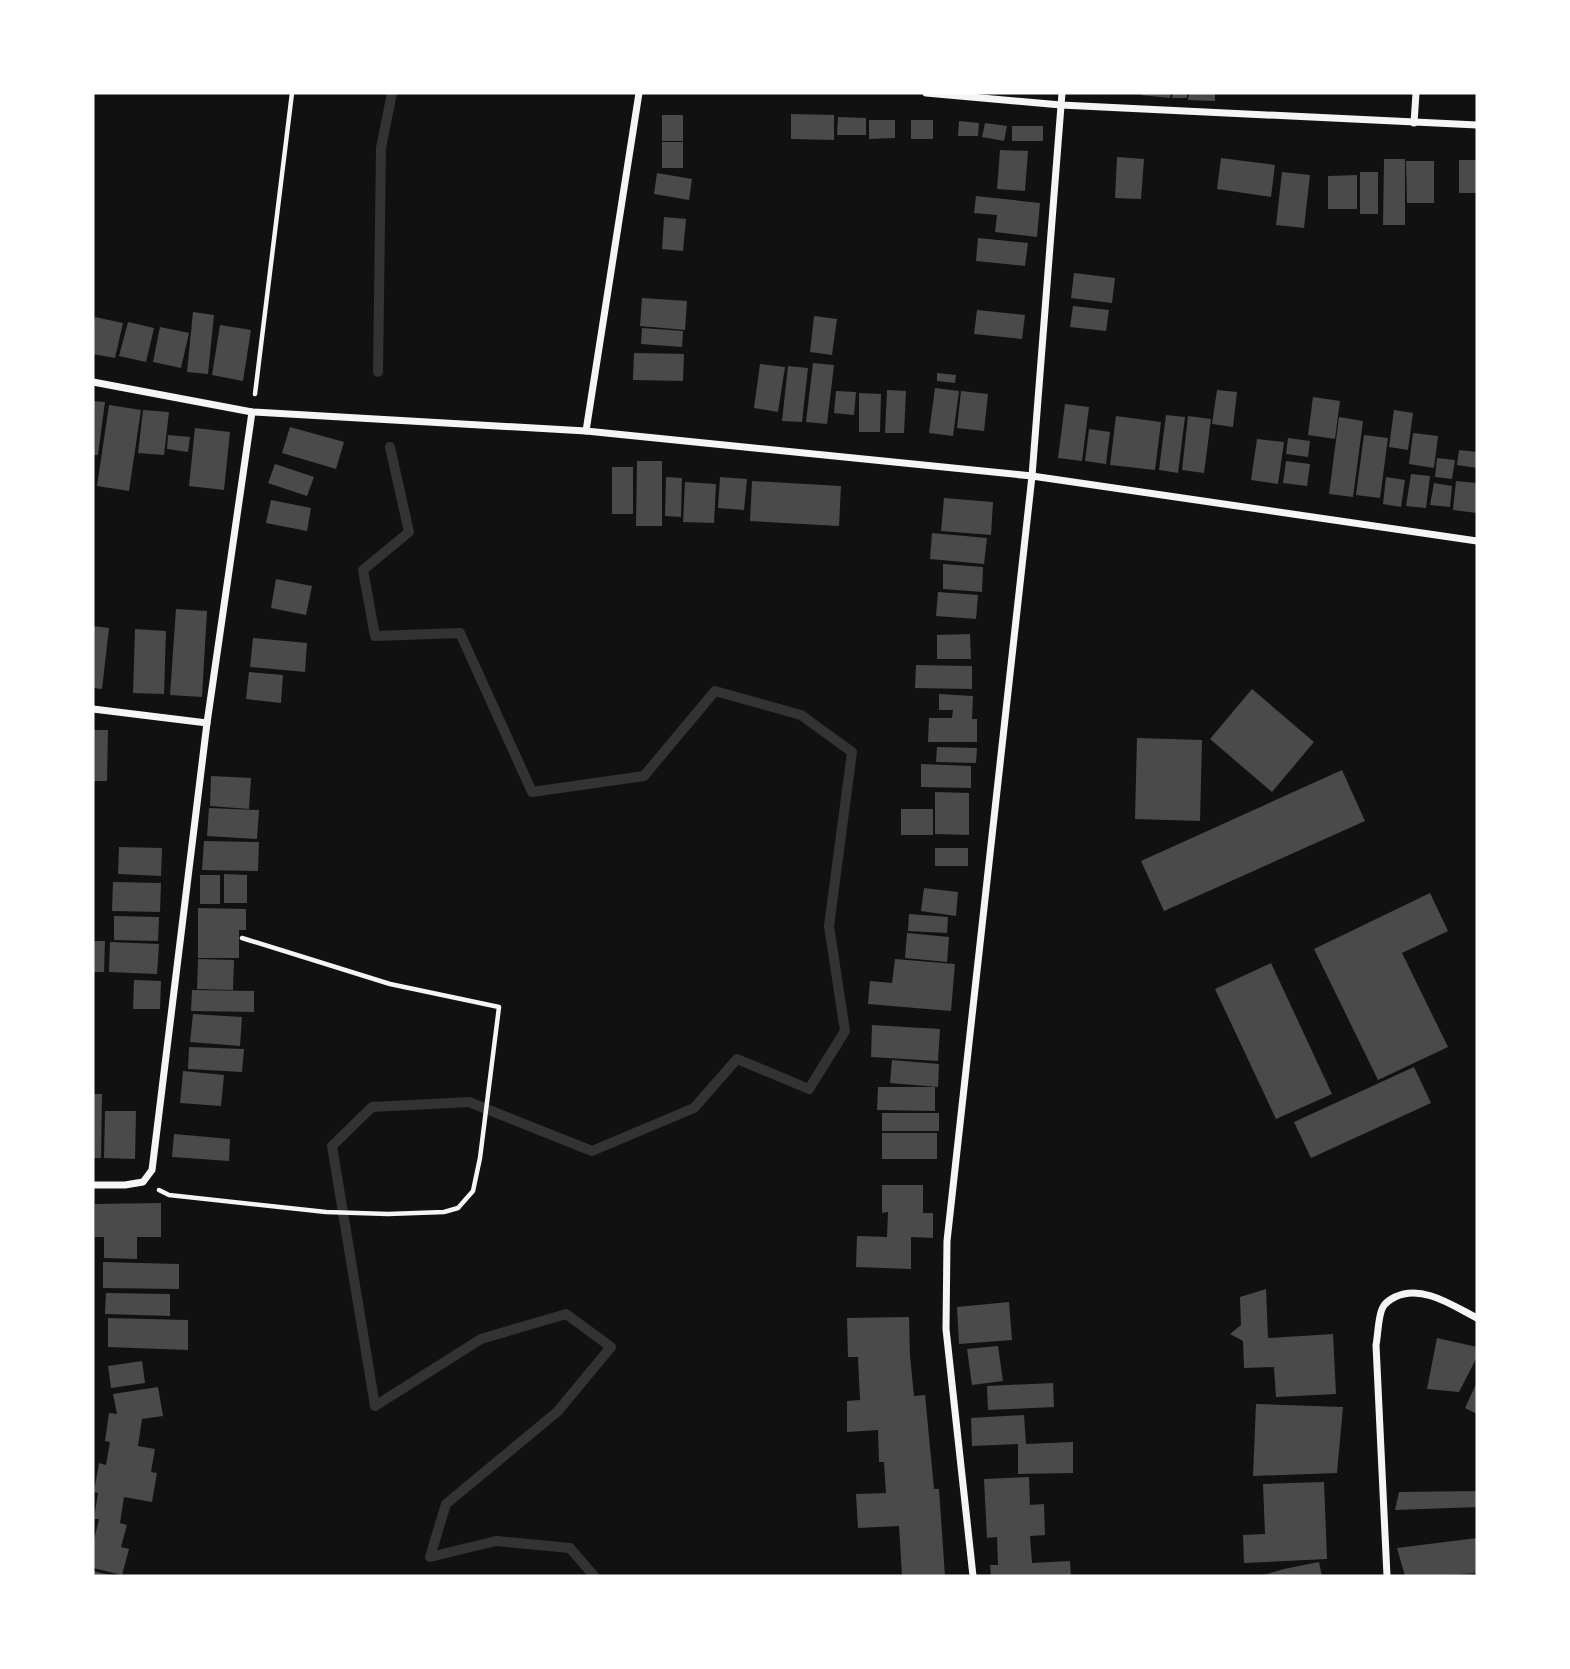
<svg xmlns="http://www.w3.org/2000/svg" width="1570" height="1669" font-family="Roboto,sans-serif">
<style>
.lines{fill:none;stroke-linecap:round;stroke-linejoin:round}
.stream{stroke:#333;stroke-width:10}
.building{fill:#4a4a4a}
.path{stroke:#f5f5f5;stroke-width:4.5}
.minor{stroke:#f5f5f5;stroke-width:7}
</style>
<rect width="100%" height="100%" fill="#111"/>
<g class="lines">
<g class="stream">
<polyline points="378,372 381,148 392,93"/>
<polyline points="390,447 409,532 363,570 375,636 460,633 532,792 644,776 715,691 801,715 852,752 829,926 845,1031 809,1089 737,1059 694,1108 592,1151 469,1102 372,1107 332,1146 375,1406 481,1339 566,1314 611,1347 557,1412 446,1504 430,1557 496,1541 570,1548 594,1576"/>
</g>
</g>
<g class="building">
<polygon points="1141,93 1171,93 1170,98 1140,95"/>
<polygon points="1173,93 1187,93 1187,98 1172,98"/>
<polygon points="1189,93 1215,93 1215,101 1188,100"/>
<polygon points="791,114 834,115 834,140 791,139"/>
<rect x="662" y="115" width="21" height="26"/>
<polygon points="838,117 866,118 866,135 837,135"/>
<polygon points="869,120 895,120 895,138 869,139"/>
<rect x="911" y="120" width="22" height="19"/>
<polygon points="959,121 979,123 978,136 958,136"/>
<polygon points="985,123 1007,126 1004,141 982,137"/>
<rect x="1012" y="126" width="31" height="15"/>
<rect x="662" y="142" width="21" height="26"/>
<polygon points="1000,150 1028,151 1025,191 997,189"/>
<polygon points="1117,157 1144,159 1141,199 1115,198"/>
<polygon points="1221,158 1275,165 1271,197 1217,189"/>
<polygon points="1384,159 1405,159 1405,225 1383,225"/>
<rect x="1459" y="160" width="18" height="33"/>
<polygon points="1406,161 1434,161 1434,203 1407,203"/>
<polygon points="1282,172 1310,175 1304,228 1276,225"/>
<rect x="1360" y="172" width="18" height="42"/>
<polygon points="657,173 692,179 689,200 654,194"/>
<polygon points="1357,175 1357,209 1328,209 1328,176"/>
<polygon points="976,196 1040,203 1037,237 995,232 997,215 974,213"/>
<polygon points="664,217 686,219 683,251 662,249"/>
<polygon points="978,238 1028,243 1025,266 976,261"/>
<polygon points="1074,273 1115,278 1112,303 1071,298"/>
<polygon points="642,298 687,301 685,330 640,326"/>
<polygon points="1073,306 1109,310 1106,331 1070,327"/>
<polygon points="977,310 1025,315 1022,339 974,334"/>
<polygon points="193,312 214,315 208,374 187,372"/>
<polygon points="814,316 837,319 832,355 810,352"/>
<polygon points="95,317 123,323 115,358 93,354 93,329"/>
<polygon points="128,322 154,328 146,362 119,356"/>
<polygon points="220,325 251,330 243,381 212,375"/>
<polygon points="160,327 189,333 181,368 153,362"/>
<polygon points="642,328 683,331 682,347 641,344"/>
<polygon points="634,353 684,354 683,381 633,380"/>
<polygon points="813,363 834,365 827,424 806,422"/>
<polygon points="760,364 785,367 778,412 754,408"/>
<polygon points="788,366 808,368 802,422 782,421"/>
<polygon points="937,373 956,375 955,383 937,381"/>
<polygon points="935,388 959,391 953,436 929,433"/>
<polygon points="887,390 906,391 904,433 885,433"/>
<polygon points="1217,390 1237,392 1233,427 1212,424"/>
<polygon points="836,391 856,392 854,415 834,413"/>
<polygon points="961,391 988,394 984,431 957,428"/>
<polygon points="859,393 881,394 880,432 859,432"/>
<polygon points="1313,397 1340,401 1335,439 1308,435"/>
<polygon points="93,401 105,402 98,455 93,455"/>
<polygon points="1065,404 1089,407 1082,461 1058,458"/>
<polygon points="109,405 141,410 129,491 97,486"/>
<polygon points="143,410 169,412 164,455 138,453"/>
<polygon points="1394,410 1413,413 1408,450 1389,447"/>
<polygon points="1166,415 1185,417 1178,473 1159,470"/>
<polygon points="1116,416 1161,422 1155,470 1110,465"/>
<polygon points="1188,416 1211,419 1204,473 1182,470"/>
<polygon points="1339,417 1363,421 1353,497 1329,494"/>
<polygon points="290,427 344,442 336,469 282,453"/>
<polygon points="195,428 230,432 224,490 189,486"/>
<polygon points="1089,429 1110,432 1106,464 1085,461"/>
<polygon points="1413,433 1438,436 1434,468 1409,464"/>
<polygon points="168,435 190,437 188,452 167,449"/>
<polygon points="1364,435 1388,438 1380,498 1356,495"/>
<polygon points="1288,438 1310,441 1308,457 1286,454"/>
<polygon points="1257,439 1284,442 1278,484 1251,480"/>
<polygon points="1459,450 1477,452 1477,468 1457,465"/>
<polygon points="1437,458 1455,460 1452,479 1435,477"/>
<polygon points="637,461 662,461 662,526 636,526"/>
<polygon points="1286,461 1310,464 1307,486 1283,483"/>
<polygon points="275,464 314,477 307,496 268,483"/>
<rect x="612" y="467" width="21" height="47"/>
<polygon points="1411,474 1430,476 1426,508 1406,506"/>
<polygon points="666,477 682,478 681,517 665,516"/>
<polygon points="720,477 747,479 744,510 718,508"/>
<polygon points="1386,477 1405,480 1401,507 1383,504"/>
<polygon points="752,481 841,486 839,526 750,521"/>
<polygon points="1456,481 1477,483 1477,513 1453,510"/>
<polygon points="685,482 716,484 714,523 683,522"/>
<polygon points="1434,483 1452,486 1450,507 1430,505"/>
<polygon points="944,498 993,502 991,535 941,531"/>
<polygon points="271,500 311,508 307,531 266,523"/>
<polygon points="932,533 987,538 984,564 930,559"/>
<polygon points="943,564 983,567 982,592 943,589"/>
<polygon points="276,579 312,586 306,615 271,608"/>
<polygon points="938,592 978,595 976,619 936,616"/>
<polygon points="176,609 207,611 202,697 170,695"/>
<polygon points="93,626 109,628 102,689 93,688"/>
<polygon points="135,629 166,631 164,694 133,693"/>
<polygon points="970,634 971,659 937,659 937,635"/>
<polygon points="253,638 307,643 305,672 250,667"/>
<polygon points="916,665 972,666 972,689 915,688"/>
<polygon points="249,672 283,675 281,703 246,699"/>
<polygon points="1252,689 1314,742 1272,792 1210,739"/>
<polygon points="939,694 973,696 972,719 977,719 977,742 928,742 929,718 952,718 953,710 939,710"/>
<polygon points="93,730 108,730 107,781 93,781"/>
<polygon points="1137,738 1202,740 1200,821 1135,819"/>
<polygon points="937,747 977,748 976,763 936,762"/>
<polygon points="921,764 971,766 971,788 921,787"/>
<polygon points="1342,770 1365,821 1164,911 1141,861"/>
<polygon points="211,776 251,778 249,809 210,806"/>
<polygon points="935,792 969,793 969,835 935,834"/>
<polygon points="209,808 259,810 257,839 207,836"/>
<rect x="901" y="809" width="32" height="26"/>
<polygon points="204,841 259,842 258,871 202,870"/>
<polygon points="119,847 162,848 161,876 118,874"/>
<rect x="935" y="848" width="33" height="18"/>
<polygon points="224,874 247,875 247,903 224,903"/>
<rect x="200" y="875" width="20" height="29"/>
<polygon points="113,882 161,883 160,912 112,911"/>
<polygon points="924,888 958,892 956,916 921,911"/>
<polygon points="1430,893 1448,931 1402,953 1448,1047 1378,1080 1314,949"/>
<polygon points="198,908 246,909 246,930 239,930 239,958 198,958"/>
<polygon points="909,914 948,917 947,933 908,931"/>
<polygon points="114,916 159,917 158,941 114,940"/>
<polygon points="907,933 949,937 947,962 905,958"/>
<polygon points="93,941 105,941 104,972 93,972"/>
<polygon points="110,942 159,944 157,974 109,972"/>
<polygon points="198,959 234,960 233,990 197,989"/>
<polygon points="895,959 955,964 951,1011 868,1004 870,981 892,983"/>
<polygon points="1271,963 1332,1094 1276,1119 1215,989"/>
<polygon points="134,980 161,981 160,1009 133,1009"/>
<polygon points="192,990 254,991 254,1012 191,1011"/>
<polygon points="193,1014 242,1017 240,1046 190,1042"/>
<polygon points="872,1025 940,1029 938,1061 871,1057"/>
<polygon points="189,1047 244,1049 242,1072 188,1069"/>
<polygon points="892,1060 939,1064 938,1087 890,1083"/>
<polygon points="1414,1067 1431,1103 1311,1158 1294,1122"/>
<polygon points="183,1071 224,1075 221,1106 180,1103"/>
<polygon points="878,1087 935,1087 935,1111 877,1110"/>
<polygon points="93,1094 102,1094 101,1158 93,1158"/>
<polygon points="105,1111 136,1111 135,1159 104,1158"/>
<rect x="882" y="1113" width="57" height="18"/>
<rect x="882" y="1133" width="55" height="26"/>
<polygon points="174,1134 230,1139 229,1161 172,1157"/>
<polygon points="882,1185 923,1185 923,1213 933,1213 933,1238 911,1237 911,1269 856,1267 857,1236 887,1237 888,1212 882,1213"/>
<polygon points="161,1203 161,1237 137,1237 137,1259 104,1258 104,1237 95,1237 95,1204"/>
<polygon points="103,1262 179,1264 179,1289 103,1288"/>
<polygon points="1266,1289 1268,1338 1333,1334 1336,1394 1276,1397 1274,1367 1244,1368 1243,1341 1230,1334 1241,1325 1240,1297"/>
<polygon points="106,1293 170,1294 170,1316 105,1314"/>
<polygon points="1009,1302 1012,1340 959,1344 957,1307"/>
<polygon points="909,1317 910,1356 914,1396 925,1395 934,1489 939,1489 945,1576 902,1576 899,1526 858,1528 856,1494 886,1493 884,1462 879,1462 878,1430 847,1432 847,1401 860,1400 858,1357 848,1357 847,1318"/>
<polygon points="108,1318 188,1320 188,1350 108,1347"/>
<polygon points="1437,1338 1477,1347 1477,1357 1459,1392 1427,1389"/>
<polygon points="998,1346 1003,1381 972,1385 967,1349"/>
<polygon points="142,1361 145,1383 111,1388 108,1366"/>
<polygon points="1477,1382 1477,1414 1465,1408"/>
<polygon points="1053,1383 1054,1407 988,1410 987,1386"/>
<polygon points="158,1387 163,1416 142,1419 138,1446 155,1449 151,1472 157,1473 152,1502 124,1497 120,1523 127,1525 121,1547 129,1549 122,1575 93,1568 93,1544 99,1519 94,1519 98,1493 94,1492 99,1463 106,1465 110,1442 105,1441 109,1413 117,1414 113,1394"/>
<polygon points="1256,1404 1343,1407 1337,1473 1253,1476"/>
<polygon points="1024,1415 1026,1444 1073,1442 1073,1473 1018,1474 1018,1444 972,1446 971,1418"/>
<polygon points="1029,1477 1030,1505 1044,1504 1045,1535 1030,1536 1032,1563 1070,1561 1071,1576 991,1576 990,1565 998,1565 997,1537 987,1538 984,1479"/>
<polygon points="1324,1482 1327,1559 1244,1563 1243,1535 1265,1534 1263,1484"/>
<polygon points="1477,1491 1477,1507 1395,1510 1399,1492"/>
<polygon points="1477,1538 1477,1573 1432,1576 1405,1576 1397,1548"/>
<polygon points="1319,1562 1322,1576 1260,1576 1284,1569"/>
<polygon points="93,1571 110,1575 110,1576 93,1576"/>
</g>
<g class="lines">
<g class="path">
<polyline points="255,394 292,93"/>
<polyline points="159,1190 169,1195 326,1212 388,1214 444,1212 458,1208 473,1191 480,1158 499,1007 390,984 242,938"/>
</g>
<g class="minor">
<polyline points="926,93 1061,105 1477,125"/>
<polyline points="1414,123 1416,93"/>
<polyline points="93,382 252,412 586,431 1032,476 1477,541"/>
<polyline points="586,431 639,93"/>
<polyline points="93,709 207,723"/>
<polyline points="93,1185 125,1185 143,1182 152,1170 207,723 252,412"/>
<polyline points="973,1576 946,1329 947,1241 1032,476 1062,93"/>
<path d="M1387,1576L1376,1345C1378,1336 1378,1315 1383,1307C1385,1303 1391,1299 1395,1297C1423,1284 1453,1306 1477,1318"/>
</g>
</g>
<rect width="1570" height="1669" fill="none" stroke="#ffffff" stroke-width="189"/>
</svg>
